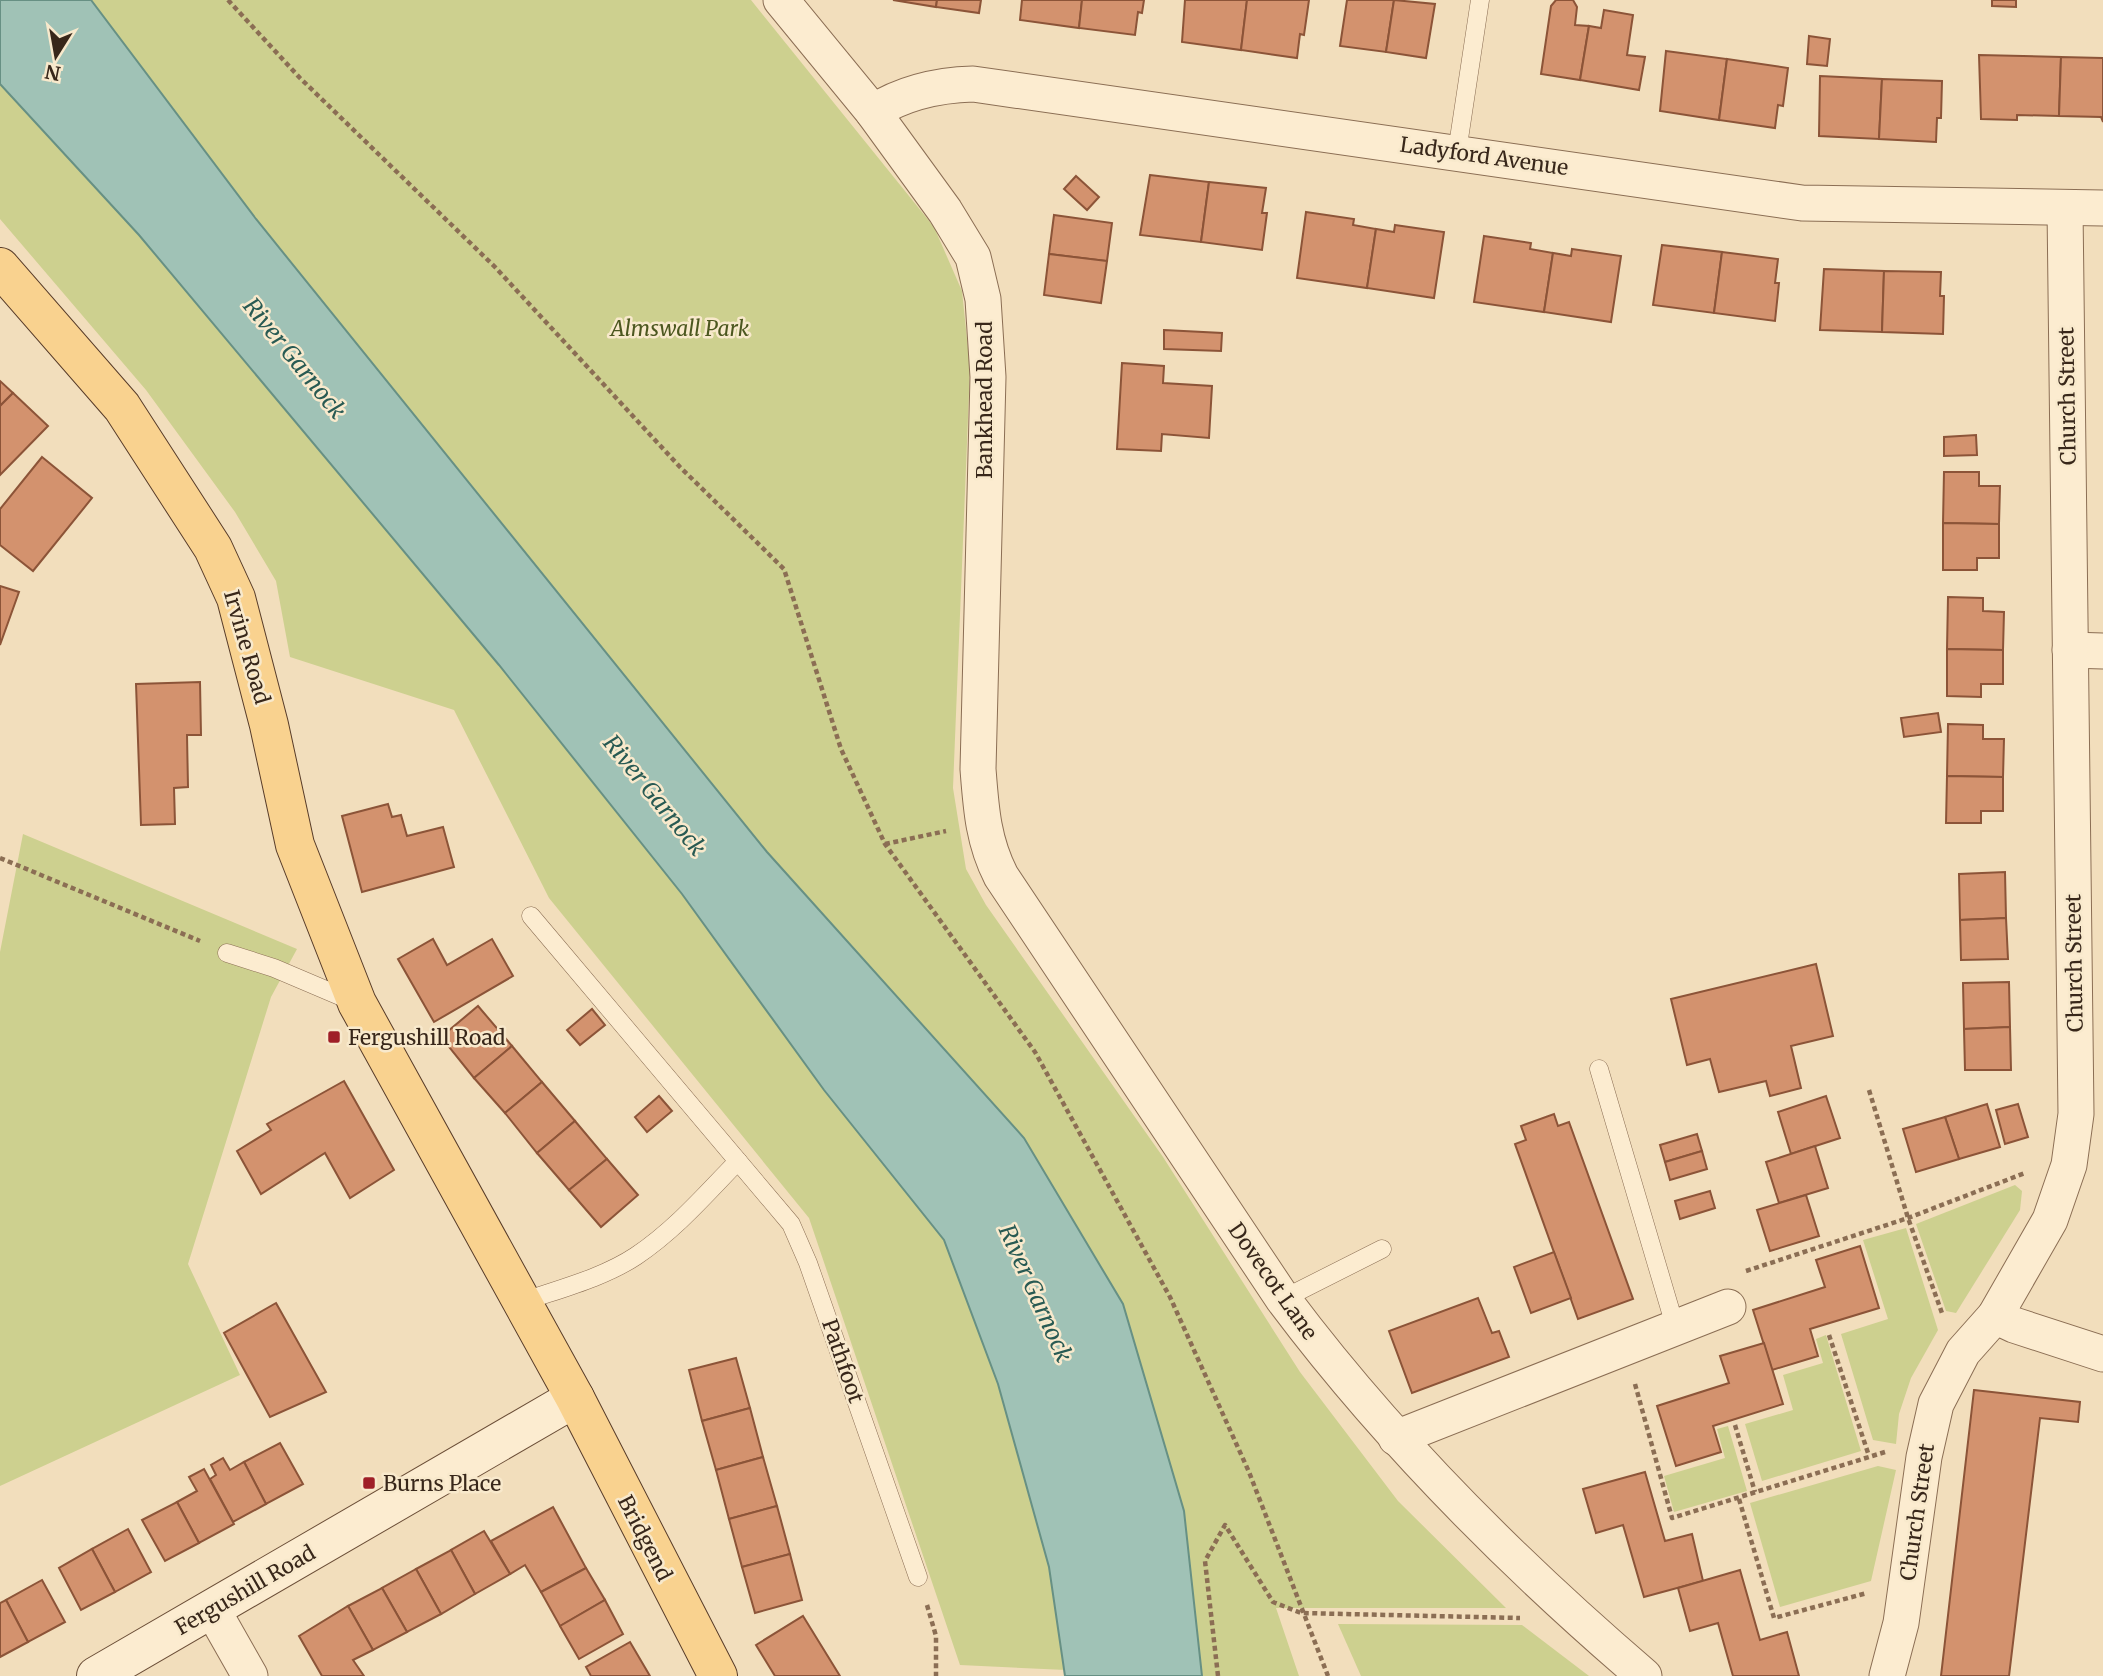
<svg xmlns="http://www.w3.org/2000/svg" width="2103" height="1676" font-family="Merriweather,serif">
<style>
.green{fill:#cdd08f}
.water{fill:#a0c2b6;stroke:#679084;stroke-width:2}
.building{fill:#d3926e;stroke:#8c5438;stroke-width:2}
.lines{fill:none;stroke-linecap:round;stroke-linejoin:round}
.service-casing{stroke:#8b6e54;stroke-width:19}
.minor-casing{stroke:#8b6e54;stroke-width:37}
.secondary-casing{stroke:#6c4f38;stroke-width:40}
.primary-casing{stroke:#583c29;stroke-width:40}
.path{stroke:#8b6e54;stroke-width:4.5;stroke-dasharray:5 3.5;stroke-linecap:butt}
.service{stroke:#fcecd0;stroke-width:18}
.minor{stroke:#fcecd0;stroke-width:35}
.secondary{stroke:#fcecd0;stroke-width:38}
.primary{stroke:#f9d28f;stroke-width:38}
.poi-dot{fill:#9f1f27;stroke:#f8e9cc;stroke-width:2.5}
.labels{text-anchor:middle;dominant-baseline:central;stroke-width:5;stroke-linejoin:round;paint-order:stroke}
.street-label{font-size:21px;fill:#38271a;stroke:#f8e9cc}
.park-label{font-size:21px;font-style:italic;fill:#4c571f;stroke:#f8e9cc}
.poi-label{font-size:21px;fill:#38271a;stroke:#f8e9cc;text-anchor:start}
.water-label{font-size:23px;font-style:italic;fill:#285a53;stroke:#f8e9cc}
</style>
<rect width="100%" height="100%" fill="#f2debc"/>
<g class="green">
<polygon points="91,0 751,0 934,227 962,291 970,368 953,788 966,869 986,905 1163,1157 1300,1372 1398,1501 1506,1608 1276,1608 1299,1676 1202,1676 1184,1511 1123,1304 1024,1138 767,852 256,219"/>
<polygon points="0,84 139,235 499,665 682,894 824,1090 944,1240 998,1384 1049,1567 1066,1670 960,1665 809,1218 549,898 454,710 290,657 276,581 235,512 146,390 0,219"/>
<polygon points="23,834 297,949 271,997 188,1264 240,1375 0,1486 0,952"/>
<polygon points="2015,1185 2022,1191 2020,1210 1956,1313 1946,1311 1916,1224"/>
<polygon points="1906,1228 1938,1330 1911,1378 1899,1414 1896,1444 1873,1440 1841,1334 1888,1319 1863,1240"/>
<polygon points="1826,1335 1861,1451 1762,1481 1745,1424 1793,1410 1783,1375 1823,1363 1816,1339"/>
<polygon points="1728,1426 1747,1491 1674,1512 1664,1476 1725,1458 1717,1429"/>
<polygon points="1878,1466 1896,1470 1871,1581 1780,1607 1750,1503"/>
<polygon points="1338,1624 1522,1625 1589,1676 1361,1676"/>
</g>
<polygon class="water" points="0,0 91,0 256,219 767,852 1024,1138 1123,1304 1184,1511 1202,1676 1065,1676 1049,1567 998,1384 944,1240 824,1090 682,894 499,665 139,235 0,84"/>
<g class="building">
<polygon points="893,0 937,0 936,7"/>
<polygon points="937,0 981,0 979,13 936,7"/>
<polygon points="1022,0 1082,0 1079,28 1020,20"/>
<polygon points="1082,0 1144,0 1142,13 1138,12 1135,35 1079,28"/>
<polygon points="1185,0 1247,0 1241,50 1182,42"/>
<polygon points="1247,0 1309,0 1304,35 1300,34 1297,58 1241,50"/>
<polygon points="1347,0 1394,0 1386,52 1340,46"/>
<polygon points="1394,0 1435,4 1426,58 1386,52"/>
<polygon points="1556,0 1573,0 1577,7 1575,25 1589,26 1580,80 1541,74 1551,6"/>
<polygon points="1992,0 2016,0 2016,7 1992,6"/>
<polygon points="1604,10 1633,15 1627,55 1645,57 1639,90 1580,80 1589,26 1601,28"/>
<polygon points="1809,36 1830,39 1827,66 1807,64"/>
<polygon points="1666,51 1727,59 1719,120 1660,111"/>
<polygon points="1979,55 2061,57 2059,116 2017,115 2017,120 1981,119"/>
<polygon points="2061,57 2103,58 2103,122 2101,117 2059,116"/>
<polygon points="1727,59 1788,68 1783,106 1778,105 1775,128 1719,120"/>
<polygon points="1820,76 1882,79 1879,139 1819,136"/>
<polygon points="1882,79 1942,81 1941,118 1937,118 1936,142 1879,139"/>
<polygon points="1150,175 1209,182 1201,242 1140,235"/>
<polygon points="1076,176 1099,197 1087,210 1064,189"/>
<polygon points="1209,182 1266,188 1262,213 1267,213 1262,250 1201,242"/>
<polygon points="1306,212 1354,219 1353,225 1376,229 1367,288 1297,278"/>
<polygon points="1054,215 1112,223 1107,261 1049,254"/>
<polygon points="1395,225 1444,232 1434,298 1367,288 1376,229 1394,232"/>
<polygon points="1484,236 1531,243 1530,249 1553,253 1544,312 1474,302"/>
<polygon points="1662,245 1722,252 1714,313 1653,305"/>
<polygon points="1572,249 1621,256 1611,322 1544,312 1553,253 1571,256"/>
<polygon points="1722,252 1778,259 1775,283 1779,283 1775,321 1714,313"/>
<polygon points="1049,254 1107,261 1101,303 1044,295"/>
<polygon points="1824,269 1884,271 1882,332 1820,330"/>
<polygon points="1884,271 1941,272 1940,296 1944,296 1943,334 1882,332"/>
<polygon points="1164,330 1222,333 1221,351 1164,349"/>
<polygon points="1122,363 1164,366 1163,383 1212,386 1209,438 1162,434 1161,451 1117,449"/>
<polygon points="0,381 13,393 0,406"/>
<polygon points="13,393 48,426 0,475 0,406"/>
<polygon points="1976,435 1977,455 1944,456 1944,437"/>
<polygon points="42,457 92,498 33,571 0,545 0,509"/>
<polygon points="1944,472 1979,472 1979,486 2000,486 1999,524 1943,523"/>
<polygon points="1943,523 1999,524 1999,558 1977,558 1977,570 1943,570"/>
<polygon points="0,586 19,592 0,645"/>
<polygon points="1948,597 1983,598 1983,611 2004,612 2003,650 1947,649"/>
<polygon points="1947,649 2003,650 2003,684 1981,684 1981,697 1947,696"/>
<polygon points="200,682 201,735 187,735 188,787 174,788 175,824 141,825 136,684"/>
<polygon points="1938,713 1941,732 1904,737 1901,718"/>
<polygon points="1948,724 1983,725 1983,739 2004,739 2003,777 1947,776"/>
<polygon points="1947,776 2003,777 2003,811 1981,811 1981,823 1946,823"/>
<polygon points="388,804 392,817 401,815 407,836 443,827 454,867 362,892 342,816"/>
<polygon points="2005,872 2006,918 1960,920 1959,874"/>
<polygon points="2006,918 2008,959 1961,960 1960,920"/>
<polygon points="433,939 447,965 492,939 513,976 434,1022 398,959"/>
<polygon points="1816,964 1833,1036 1791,1046 1801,1088 1770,1096 1766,1081 1719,1092 1710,1059 1687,1065 1671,999"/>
<polygon points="2009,982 2010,1027 1964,1029 1963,983"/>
<polygon points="478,1006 512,1046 474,1078 441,1037"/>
<polygon points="592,1009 605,1025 580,1045 567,1030"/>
<polygon points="2010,1027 2011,1070 1965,1070 1964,1029"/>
<polygon points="512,1046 542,1082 505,1113 474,1078"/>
<polygon points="344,1081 394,1170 350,1198 325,1153 261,1194 237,1151 271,1130 267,1124"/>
<polygon points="542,1082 575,1121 537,1153 505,1113"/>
<polygon points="659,1096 672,1111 647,1132 635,1117"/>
<polygon points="1826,1096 1840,1138 1791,1154 1778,1112"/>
<polygon points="1987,1104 2000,1147 1959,1159 1945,1117"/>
<polygon points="2018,1104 2028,1137 2005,1144 1996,1110"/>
<polygon points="1554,1114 1558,1126 1569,1122 1633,1299 1578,1319 1515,1144 1526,1140 1521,1126"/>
<polygon points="1945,1117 1959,1159 1916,1172 1903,1129"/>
<polygon points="575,1121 607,1159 569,1190 537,1153"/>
<polygon points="1697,1134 1702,1151 1665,1162 1660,1145"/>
<polygon points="1815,1146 1828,1188 1779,1203 1766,1162"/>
<polygon points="1702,1151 1707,1169 1670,1180 1665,1162"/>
<polygon points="607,1159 638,1195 601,1227 569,1190"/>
<polygon points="1710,1191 1715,1208 1680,1219 1675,1201"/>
<polygon points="1806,1195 1819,1236 1770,1251 1757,1210"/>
<polygon points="1860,1246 1879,1308 1810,1329 1818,1356 1772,1370 1753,1310 1825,1287 1816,1260"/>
<polygon points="1554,1252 1571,1298 1531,1313 1514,1267"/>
<polygon points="1478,1298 1492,1333 1499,1331 1509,1357 1412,1393 1389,1331"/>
<polygon points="276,1303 326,1392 270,1417 224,1333"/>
<polygon points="1764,1343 1783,1404 1713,1426 1721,1452 1676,1466 1657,1406 1729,1383 1720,1356"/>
<polygon points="736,1358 750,1408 702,1421 689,1370"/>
<polygon points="1974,1390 2080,1402 2078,1422 2040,1418 2009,1676 1941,1676"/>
<polygon points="750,1408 763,1457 716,1470 702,1421"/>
<polygon points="280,1443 303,1484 266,1504 244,1462"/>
<polygon points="763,1457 777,1506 729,1519 716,1470"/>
<polygon points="223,1458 230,1470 244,1462 266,1504 233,1522 210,1479 216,1475 211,1465"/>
<polygon points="204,1469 234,1524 199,1543 177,1502 197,1491 189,1477"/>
<polygon points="1645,1472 1665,1541 1692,1534 1703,1581 1644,1597 1623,1525 1596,1533 1583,1489"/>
<polygon points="177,1502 199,1543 165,1561 142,1520"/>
<polygon points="777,1506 790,1554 742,1567 729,1519"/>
<polygon points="553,1507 586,1568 541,1592 525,1565 510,1574 491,1541"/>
<polygon points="128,1529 151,1572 115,1592 92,1549"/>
<polygon points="484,1531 510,1574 475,1594 451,1550"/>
<polygon points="92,1549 115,1592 81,1610 59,1568"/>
<polygon points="451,1550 475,1594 441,1614 416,1569"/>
<polygon points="790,1554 802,1600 755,1613 742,1567"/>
<polygon points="586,1568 605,1600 560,1626 541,1592"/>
<polygon points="416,1569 441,1614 407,1632 382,1588"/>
<polygon points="1740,1570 1760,1640 1787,1632 1799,1676 1733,1676 1718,1623 1690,1631 1678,1588"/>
<polygon points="42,1580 65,1622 28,1642 6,1600"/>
<polygon points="382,1588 407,1632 373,1650 348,1606"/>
<polygon points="6,1600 28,1642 0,1657 0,1603"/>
<polygon points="605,1600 623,1634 579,1659 560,1626"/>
<polygon points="348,1606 373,1650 353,1660 364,1676 322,1676 299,1636"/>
<polygon points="803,1616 840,1676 775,1676 756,1645"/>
<polygon points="630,1642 650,1676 591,1676 586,1667"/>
</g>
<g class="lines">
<g class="service-casing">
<g id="service">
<polyline points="1457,152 1480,0"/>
<polyline points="531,916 791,1224 808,1263 918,1577"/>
<polyline points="227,953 274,968 354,1002"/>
<polyline points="1599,1069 1675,1326"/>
<polyline points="1283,1299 1382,1249"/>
<path d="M522,1302C559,1289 603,1278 636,1256C675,1230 706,1194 738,1161"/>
</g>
</g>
<g class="minor-casing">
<g id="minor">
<path d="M781,0L873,112L945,211L973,257L983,299L988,377L978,769C981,808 983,841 1001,876L1283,1299C1387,1438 1512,1563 1644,1676"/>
<path d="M873,112C903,93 937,85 973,84L1802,203L2103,208"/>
<polyline points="2070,650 2103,651"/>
<polyline points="1995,1316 2014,1325 2103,1354"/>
<polyline points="1396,1438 1728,1307"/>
<polyline points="212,1609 250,1676"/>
<polyline points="1887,1676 1901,1623 1924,1457 1936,1404 1963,1352 1995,1316 2050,1220 2069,1165 2076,1114 2065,208"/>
</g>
</g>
<g class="secondary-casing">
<polyline id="secondary" points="96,1676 575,1398"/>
</g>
<g class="primary-casing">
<polyline id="primary" points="0,267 122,407 213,548 236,598 269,725 295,845 357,1003 575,1398 718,1676"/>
</g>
<g class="path">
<polyline points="228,0 300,78 495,267 680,467 784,569 841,749 885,844 1035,1052 1170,1297 1249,1472 1328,1676"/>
<polyline points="885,844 946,831"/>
<polyline points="0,858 200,941"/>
<polyline points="1869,1090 1908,1218 1943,1316"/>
<polyline points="1746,1271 1908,1218 2025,1173"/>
<polyline points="1829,1335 1869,1456"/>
<polyline points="1635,1384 1672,1518 1885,1452"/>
<polyline points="1735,1425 1755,1492"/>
<polyline points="1739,1499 1774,1618 1867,1593"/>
<polyline points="927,1605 936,1636 936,1676"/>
<polyline points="1218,1676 1205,1561 1225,1525 1273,1602 1301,1613 1520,1618"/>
</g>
<use href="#service" class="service"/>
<use href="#minor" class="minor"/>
<use href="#secondary" class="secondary"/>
<use href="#primary" class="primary"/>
</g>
<g class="poi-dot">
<rect x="327" y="1030" width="14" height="14" rx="3.5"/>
<rect x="362" y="1476" width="14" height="14" rx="3.5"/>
</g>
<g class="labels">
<g class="street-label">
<text transform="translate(1484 156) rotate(8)">Ladyford Avenue</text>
<text transform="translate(2067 396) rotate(-91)">Church Street</text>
<text transform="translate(984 400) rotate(-90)">Bankhead Road</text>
<text transform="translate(247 647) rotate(74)">Irvine Road</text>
<text transform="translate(2074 963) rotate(-91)">Church Street</text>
<text transform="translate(1273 1281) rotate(55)">Dovecot Lane</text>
<text transform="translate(843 1361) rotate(71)">Pathfoot</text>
<text transform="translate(1917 1512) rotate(-82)">Church Street</text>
<text transform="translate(645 1538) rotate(63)">Bridgend</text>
<text transform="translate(245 1590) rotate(-30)">Fergushill Road</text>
</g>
<g class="park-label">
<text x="680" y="328">Almswall Park</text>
</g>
<g class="poi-label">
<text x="348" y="1037">Fergushill Road</text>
<text x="383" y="1483">Burns Place</text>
</g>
<g class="water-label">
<text transform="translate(295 358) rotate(51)">River Garnock</text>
<text transform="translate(655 795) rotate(51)">River Garnock</text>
<text transform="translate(1036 1293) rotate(66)">River Garnock</text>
</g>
</g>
<g transform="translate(56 56) rotate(191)" stroke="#f8e9cc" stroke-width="5" paint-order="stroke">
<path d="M0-5L12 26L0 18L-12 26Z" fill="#38271a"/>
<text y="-10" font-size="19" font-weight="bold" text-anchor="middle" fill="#38271a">N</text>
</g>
</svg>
